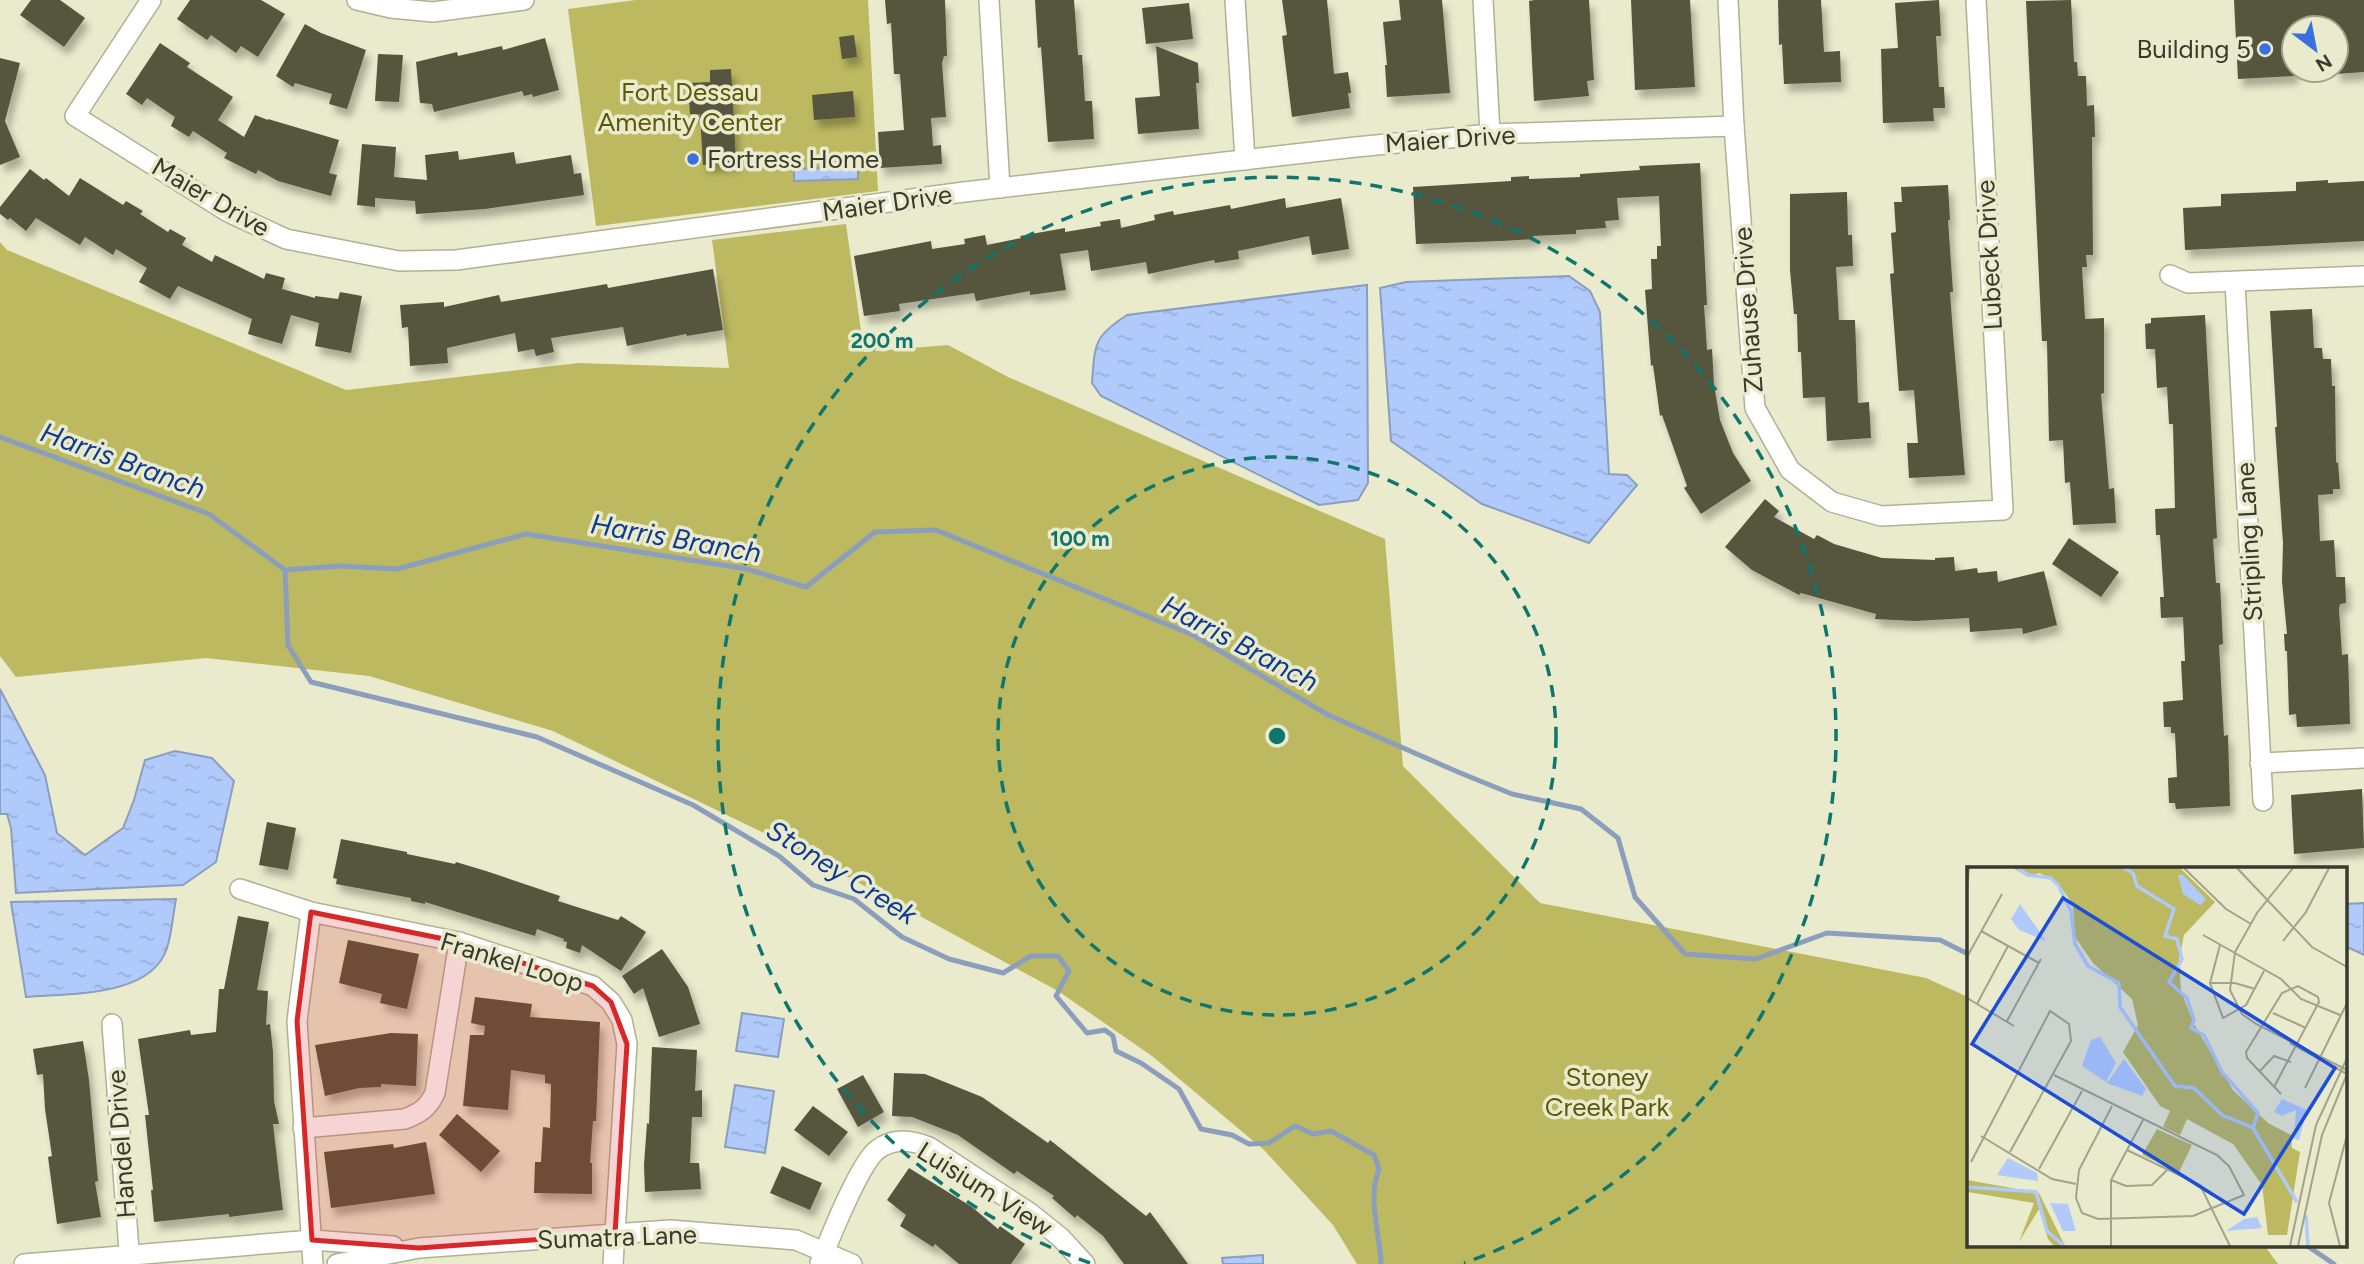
<svg xmlns="http://www.w3.org/2000/svg" width="2364" height="1264" font-family="Figtree,sans-serif">
<style>
.green{fill:#bcb961}
.water{fill:url(#water-ripples);stroke:#8c9ebe;stroke-width:2}
.lines{fill:none;stroke-linecap:round;stroke-linejoin:round}
.stream{stroke:#8c9ebe;stroke-width:5}
.building{fill:#56553c;filter:url(#shadow)}
.minor-casing{stroke:#b0b095;stroke-width:22}
.minor{stroke:#fff;stroke-width:19}
.marked{fill:#d62828;fill-opacity:0.2;stroke:#d62828;stroke-width:5;stroke-linejoin:round}
.ring{fill:none;stroke:#0f766e;stroke-width:3.5;stroke-dasharray:12 9}
.poi-dot{fill:#3970e0;stroke:#eaeacd;stroke-width:2.5}
.labels{text-anchor:middle;dominant-baseline:central;stroke-width:7;stroke-linejoin:round;paint-order:stroke}
.poi-label{font-size:26px;fill:#39392e;stroke:#eaeacd;text-anchor:end}
.park-label{font-size:26px;fill:#5d590a;stroke:#eaeacd}
.street-label{font-size:26px;fill:#39392e;stroke:#eaeacd}
.water-label{font-size:28px;font-style:italic;fill:#0e3a94;stroke:#eaeacd}
.inset-river{fill:none;stroke:#afcafb;stroke-width:3.5}
.inset-road{fill:none;stroke:#a3a38d;stroke-width:2}
.view{fill:#1d4ed8;fill-opacity:0.15;stroke:#1d4ed8;stroke-width:3.5}
.inset-edge{fill:none;stroke:#39392e;stroke-width:3.5}
.centre{fill:#0f766e;stroke:#eaeacd;stroke-width:3.5}
.ring-label{font-size:21px;text-anchor:middle;font-weight:bold;fill:#0f766e;stroke:#eaeacd;stroke-width:7;stroke-linejoin:round;paint-order:stroke}
</style>
<defs>
<pattern id="water-ripples" width="26" height="14" patternUnits="userSpaceOnUse" patternTransform="scale(1.75)"><rect width="26" height="14" fill="#afcafb"/><path d="M2 4q2-2 4 0t4 0M15 11q2-2 4 0t4 0" fill="none" stroke="#97aed7"/></pattern>
<filter id="shadow"><feDropShadow dx="4.5" dy="8" stdDeviation="3.5" flood-color="#0004"/></filter>
</defs>
<rect width="100%" height="100%" fill="#eaeacd"/>
<g class="green">
<polygon points="636,0 868,0 878,191 596,226 568,9"/>
<polygon points="846,224 864,352 948,345 1008,377 1385,539 1403,766 1540,903 1926,978 1968,997 1968,1245 2264,1245 2278,1264 1357,1264 1333,1225 1264,1150 1152,1056 1058,991 789,845 553,731 369,676 206,658 16,677 0,656 0,242 7,250 346,390 579,363 729,368 712,240"/>
</g>
<g class="water">
<polygon points="853,163 858,163 858,179 794,181 794,164 798,164 798,169 853,167"/>
<polygon points="1569,276 1590,291 1600,312 1609,474 1627,475 1637,485 1589,543 1482,504 1391,441 1380,288 1406,282"/>
<path d="M1367,285L1368,483L1358,500L1319,505L1101,396L1092,383C1095,344 1093,337 1127,315Z"/>
<polygon points="0,689 45,775 57,833 85,855 123,828 134,800 145,760 175,751 212,758 234,781 216,862 183,885 16,893 11,828 7,814 0,814"/>
<path d="M176,899C173,915 172,932 167,948C151,998 68,993 26,997L11,902Z"/>
<polygon points="2364,903 2364,955 2345,946 2345,904"/>
<polygon points="742,1013 784,1019 778,1057 736,1051"/>
<polygon points="735,1085 774,1091 765,1153 725,1147"/>
<polygon points="1263,1255 1263,1264 1223,1264 1222,1258"/>
</g>
<g class="lines">
<g class="stream">
<polyline points="0,437 209,514 285,570 339,566 397,569 526,534 747,569 806,587 875,532 936,530 1193,635 1328,715 1458,772 1512,794 1581,809 1618,838 1635,897 1685,954 1756,959 1827,933 1940,940 1968,954"/>
<path d="M285,570L288,645L311,682L537,737L693,805L779,856L813,885L854,899L902,937L949,959L1003,973L1031,956H1058L1069,971L1056,996L1087,1033L1105,1030L1113,1036L1116,1051L1141,1063L1179,1089L1201,1129L1232,1135L1249,1144L1269,1143L1295,1126L1313,1134L1331,1131L1374,1155L1379,1169C1367,1200 1380,1232 1381,1264"/>
<polyline points="2306,1245 2334,1264"/>
</g>
</g>
<g class="building">
<polygon points="31,0 60,0 85,18 64,47 20,15"/>
<polygon points="190,0 261,0 285,14 258,57 241,46 236,53 211,35 207,40 177,19"/>
<polygon points="885,0 945,0 947,56 944,56 942,63 946,117 931,118 933,146 941,145 942,164 880,168 878,132 904,130 900,74 894,74 891,23 887,24"/>
<polygon points="1035,0 1074,0 1078,55 1082,55 1085,101 1092,101 1094,139 1048,142 1041,47 1038,48"/>
<polygon points="1282,0 1327,0 1334,74 1348,72 1351,93 1348,93 1350,108 1292,117 1282,36 1287,35"/>
<polygon points="1399,0 1442,0 1450,93 1387,97 1385,65 1387,65 1383,22 1401,20"/>
<polygon points="1534,0 1589,0 1594,80 1587,81 1589,96 1534,101 1529,1"/>
<polygon points="1631,0 1690,0 1695,87 1635,90"/>
<polygon points="1778,0 1821,0 1824,52 1840,51 1841,82 1784,84 1782,44 1779,45"/>
<polygon points="1939,0 1941,36 1936,36 1939,87 1944,87 1945,108 1933,108 1934,121 1883,123 1881,49 1898,48 1895,3"/>
<polygon points="2071,0 2074,62 2077,62 2078,76 2086,76 2087,106 2094,105 2095,137 2092,137 2093,255 2086,255 2087,267 2082,267 2085,319 2104,318 2104,393 2101,394 2109,489 2114,488 2116,523 2073,525 2070,482 2065,483 2063,440 2049,441 2047,341 2042,341 2026,1"/>
<polygon points="2234,0 2364,0 2364,72 2336,74 2336,28 2294,28 2294,76 2238,79"/>
<polygon points="1189,3 1193,39 1146,44 1142,8"/>
<polygon points="305,24 321,33 366,50 347,109 329,104 332,94 295,83 293,87 276,76"/>
<polygon points="854,35 857,57 842,59 839,37"/>
<polygon points="545,38 559,90 533,97 532,94 524,96 522,91 434,112 432,104 420,103 416,62 457,52 458,56 502,46 503,50"/>
<polygon points="160,43 190,63 187,67 233,97 218,120 244,137 255,115 268,120 268,119 339,140 329,173 337,175 331,196 278,181 258,170 256,174 224,158 227,153 193,131 189,137 171,126 175,117 147,98 142,105 126,94"/>
<polygon points="1156,46 1198,63 1199,83 1196,83 1199,129 1138,134 1135,98 1160,96"/>
<polygon points="378,54 403,55 399,102 375,101"/>
<polygon points="0,58 20,63 5,121 20,157 0,165"/>
<polygon points="731,69 736,163 703,165 700,114 690,114 688,83 710,82 710,70"/>
<polygon points="853,91 855,117 814,120 812,95"/>
<polygon points="362,144 396,147 394,177 427,180 425,155 458,151 459,160 514,152 516,164 571,155 574,174 581,173 584,195 485,209 416,214 415,201 375,198 375,207 357,205"/>
<polygon points="1700,163 1707,305 1704,305 1707,350 1712,349 1714,385 1720,420 1733,453 1751,481 1701,514 1684,488 1687,486 1662,415 1660,416 1653,365 1651,366 1645,290 1652,289 1651,259 1657,259 1657,246 1661,246 1659,196 1617,198 1619,220 1605,221 1606,228 1576,230 1576,234 1533,236 1534,239 1502,241 1416,244 1413,187 1511,181 1511,177 1529,176 1529,179 1580,177 1580,174 1640,170 1639,166"/>
<polygon points="30,169 44,180 46,178 69,196 80,178 123,205 126,201 143,211 140,214 168,232 170,229 186,238 182,245 212,262 215,255 264,279 266,273 285,278 282,289 315,298 315,296 338,299 340,292 362,296 351,353 315,346 319,323 291,315 282,344 248,334 252,319 178,286 170,299 139,282 147,268 116,249 113,255 85,237 80,245 36,218 26,231 10,218 8,220 0,214 0,207"/>
<polygon points="2328,180 2328,183 2364,181 2364,241 2185,250 2183,208 2221,206 2221,194 2296,191 2296,182"/>
<polygon points="1948,185 1950,220 1948,220 1953,292 1950,292 1953,333 1965,475 1909,478 1907,443 1918,443 1914,390 1899,391 1890,274 1894,273 1891,233 1896,232 1894,202 1902,202 1901,187"/>
<polygon points="1847,192 1848,235 1852,235 1853,266 1836,267 1839,320 1855,320 1858,403 1869,402 1871,438 1827,441 1825,397 1803,398 1801,352 1798,352 1797,314 1794,314 1790,270 1790,194"/>
<polygon points="1285,198 1286,208 1341,198 1349,249 1312,255 1309,236 1238,251 1239,259 1215,263 1214,260 1148,274 1146,262 1091,271 1088,250 1060,254 1066,290 1030,295 1030,291 976,301 974,293 899,304 900,311 864,316 854,256 931,241 932,249 965,244 964,239 985,235 987,245 1021,238 1020,236 1065,228 1065,232 1101,226 1100,222 1120,219 1121,228 1155,220 1154,215 1173,211 1174,215 1230,205 1231,209"/>
<polygon points="713,269 723,330 687,336 686,334 627,346 623,327 551,338 554,352 536,356 534,349 518,352 515,333 447,348 448,363 410,366 408,327 402,328 400,305 444,302 444,307 499,295 501,302 607,284 608,288"/>
<polygon points="2312,309 2314,348 2322,348 2323,359 2331,359 2332,386 2335,386 2336,463 2338,462 2340,489 2333,489 2333,494 2318,495 2320,541 2334,540 2336,577 2345,577 2346,603 2340,604 2339,609 2342,655 2348,654 2350,724 2297,727 2296,714 2289,715 2287,651 2285,651 2284,634 2287,634 2282,581 2283,543 2275,427 2277,427 2270,311"/>
<polygon points="2205,315 2217,538 2213,539 2216,583 2220,583 2223,644 2219,645 2224,736 2228,735 2230,806 2176,809 2175,803 2169,803 2168,778 2177,777 2175,733 2171,733 2171,727 2164,727 2163,702 2183,700 2181,661 2185,661 2183,617 2161,618 2160,597 2164,597 2160,535 2156,535 2155,509 2175,508 2173,424 2169,424 2167,387 2157,388 2155,349 2146,349 2145,324 2151,323 2151,318"/>
<polygon points="1765,499 1779,511 1774,517 1814,539 1817,535 1834,544 1882,558 1935,560 1935,558 1954,557 1955,571 1977,568 1978,573 1997,571 1998,582 2044,571 2057,625 2023,634 2022,628 1970,632 1969,618 1915,621 1875,619 1876,614 1801,593 1799,595 1752,570 1725,547"/>
<polygon points="2069,538 2119,572 2101,597 2052,564"/>
<polygon points="2362,789 2364,848 2294,854 2291,795"/>
<polygon points="267,822 296,828 288,870 259,865"/>
<polygon points="341,839 407,852 407,854 455,864 456,862 486,871 560,896 558,901 618,920 621,916 646,932 621,971 582,945 580,953 566,948 567,942 563,941 564,939 537,929 535,936 425,902 425,904 411,901 411,898 336,884 337,879 333,878"/>
<polygon points="238,916 269,922 257,990 268,991 266,1025 270,1024 273,1052 274,1101 279,1124 273,1124 283,1210 229,1217 229,1214 154,1222 151,1190 153,1190 145,1115 149,1115 138,1039 190,1030 191,1035 216,1032 219,989 224,989"/>
<polygon points="348,940 419,954 407,1009 380,1003 382,994 339,983"/>
<polygon points="662,949 688,987 700,1024 659,1037 643,988 634,994 622,976"/>
<polygon points="475,997 532,1004 530,1017 600,1022 596,1121 593,1121 590,1163 592,1163 592,1194 534,1193 535,1162 541,1162 543,1127 550,1128 551,1084 545,1083 545,1075 511,1070 508,1110 463,1106 470,1035 484,1035 485,1026 471,1023"/>
<polygon points="391,1033 418,1034 416,1086 381,1084 381,1087 359,1088 325,1096 315,1045"/>
<polygon points="83,1041 89,1080 98,1181 95,1182 101,1217 57,1224 48,1157 52,1156 45,1109 43,1074 37,1075 33,1049"/>
<polygon points="652,1047 697,1050 695,1091 702,1090 702,1117 692,1117 690,1163 699,1163 701,1189 645,1192 644,1165 647,1123 649,1124"/>
<polygon points="894,1073 925,1074 982,1097 1048,1143 1050,1140 1146,1216 1150,1212 1188,1264 1124,1264 1103,1236 1077,1215 1075,1218 1052,1198 1054,1196 1017,1171 1014,1174 958,1135 912,1117 892,1116"/>
<polygon points="863,1075 884,1112 858,1127 837,1089"/>
<polygon points="813,1106 848,1132 829,1156 794,1130"/>
<polygon points="457,1114 500,1151 481,1172 439,1135"/>
<polygon points="426,1142 435,1194 331,1208 324,1152 393,1144 394,1148"/>
<polygon points="782,1166 822,1183 810,1210 770,1193"/>
<polygon points="909,1168 972,1207 998,1229 1000,1226 1025,1244 1011,1264 959,1264 935,1244 933,1247 900,1226 906,1215 887,1200"/>
</g>
<g class="lines">
<g class="minor-casing">
<g id="minor">
<polyline points="151,0 75,116 228,212 286,239 399,261 456,260 964,192 1356,147 1490,134 1734,126"/>
<polyline points="357,0 391,8 433,12 524,0"/>
<polyline points="989,0 1000,188"/>
<polyline points="1235,0 1245,160"/>
<polyline points="1483,0 1490,134"/>
<polyline points="1728,0 1734,126 1755,408 1790,470 1832,502 1881,516 2003,510 1976,0"/>
<polyline points="2170,275 2188,283 2364,276"/>
<polyline points="2235,283 2263,801"/>
<polyline points="2260,763 2364,758"/>
<polyline points="240,889 311,912 459,942 593,986 611,1002 622,1020 627,1044 613,1264"/>
<polyline points="311,912 297,1021 313,1264"/>
<polyline points="112,1024 130,1264"/>
<path d="M303,1128L405,1119C420,1113 428,1108 435,1093L459,942"/>
<path d="M820,1263C829,1240 860,1163 877,1150C893,1137 912,1140 929,1147L1030,1213L1060,1237L1085,1264"/>
<polyline points="24,1264 312,1240 393,1246"/>
<polyline points="337,1264 419,1248 670,1230 796,1240 852,1264"/>
</g>
</g>
<use href="#minor" class="minor"/>
</g>
<path class="marked" d="M311,912L459,942L593,986L611,1002L627,1044L615,1234L419,1248L312,1240L297,1021Z"/>
<g class="ring">
<circle cx="1277" cy="736" r="279"/>
<path d="M1090 1263A559 559 0 1 1 1464 1263"/>
</g>
<g class="poi-dot">
<circle cx="2265" cy="49" r="7"/>
<circle cx="693" cy="159" r="7"/>
</g>
<g class="labels">
<g class="poi-label">
<text x="2251" y="49">Building 5</text>
<text x="707" y="159" text-anchor="start">Fortress Home</text>
</g>
<g class="park-label">
<text x="690" y="92">Fort Dessau<tspan x="690" dy="30">Amenity Center</tspan></text>
<text x="1607" y="1077">Stoney<tspan x="1607" dy="30">Creek Park</tspan></text>
</g>
<g class="street-label">
<text transform="translate(1450 139) rotate(-4)">Maier Drive</text>
<text transform="translate(211 197) rotate(30)">Maier Drive</text>
<text transform="translate(887 203) rotate(-8)">Maier Drive</text>
<text transform="translate(1989 255) rotate(-93)">Lubeck Drive</text>
<text transform="translate(1748 310) rotate(-94)">Zuhause Drive</text>
<text transform="translate(2249 542) rotate(-93)">Stripling Lane</text>
<text transform="translate(512 962) rotate(17)">Frankel Loop</text>
<text transform="translate(121 1144) rotate(-94)">Handel Drive</text>
<text transform="translate(985 1189) rotate(32)">Luisium View</text>
<text transform="translate(617 1237) rotate(-2)">Sumatra Lane</text>
</g>
<g class="water-label">
<text transform="translate(123 460) rotate(20)">Harris Branch</text>
<text transform="translate(676 538) rotate(10)">Harris Branch</text>
<text transform="translate(1240 643) rotate(28)">Harris Branch</text>
<text transform="translate(842 872) rotate(32)">Stoney Creek</text>
</g>
</g>
<g transform="translate(1967 867)">
<rect width="380" height="380" fill="#eaeacd"/>
<path d="M46,1H213L248,35L217,68L212,93L214,124L227,157L266,223L301,256L324,268L325,281L333,285L320,368H301L295,318L266,277L220,252L213,268L196,260L203,244L193,239L156,185L171,158L165,132L126,96L108,70L106,37L89,14L72,6L61,10ZM190,262L225,278L212,305L175,288Z" fill="#bcb961"/>
<path d="M0,313L72,326L98,379H87L81,372L72,342L52,375L67,336L1,325Z" fill="#bcb961"/>
<path d="M211,8H216L239,32L233,38L216,27ZM53,37L79,74L52,63L44,52ZM133,170L149,196L139,215L115,199L124,173ZM157,192L179,222L175,229L140,216ZM315,232L340,243L332,273L327,272L329,243L315,249L307,245ZM41,291L70,306L71,314L30,308ZM83,336L101,337L109,364H96ZM290,350L295,361L259,364L277,352Z" fill="#afcafb"/>
<path class="inset-river" d="M51,1L61,8L84,11L91,18L104,44L108,77L121,99L152,116L153,140L208,219L227,221L255,248L286,261L330,335M157,1L166,6L170,19L207,42L198,69L210,72L215,92L202,115L220,131L227,153L224,161L237,168L255,205L291,246L286,261M0,320L69,325L80,364L97,379M339,348L341,379"/>
<path class="inset-road" d="M217,1L259,42L284,57M270,1L345,80L380,100M326,1L290,46L268,85L263,123L275,147L289,157L380,203M0,22L2,1M14,64L72,96M236,68L314,112L334,132L373,148M316,74L339,45L362,1M253,78L243,116L256,151L279,138L297,104M0,90L35,27M243,116H268L288,122M0,131L47,159M10,137L41,79M306,146L339,161M40,154L74,92M323,176L380,207M292,205L307,189L324,195M87,208L250,288L262,299L277,328L226,349L131,352L115,346L109,331L112,303L145,239M307,220L352,135L351,130L331,119L315,126L279,185L280,191L314,227M338,221L380,136M14,269L85,312L109,317M160,283L233,318L263,379M4,295L83,144L102,157L104,174L43,285M72,302L115,224M144,313L159,319L185,318L201,302M144,379V313L176,253M323,379L349,258L380,191M331,379L355,268L380,207M373,379L362,336L380,268"/>
<path class="view" d="M96,31L368,201L277,347L5,177Z"/>
<rect width="380" height="380" class="inset-edge"/>
</g>
<circle cx="1277" cy="736" r="10" class="centre"/>
<g class="ring-label">
<text x="882" y="348">200 m</text>
<text x="1080" y="546">100 m</text>
</g>
<g transform="translate(2315 49) rotate(148)"><circle r="33" fill="#eaeacd" stroke="#a3a38d" stroke-width="2"/>
<path d="M0-5L12 26L0 18L-12 26Z" fill="#3970e0"/>
<text y="-10" font-size="19" font-weight="bold" text-anchor="middle" fill="#39392e">N</text>
</g>
</svg>
